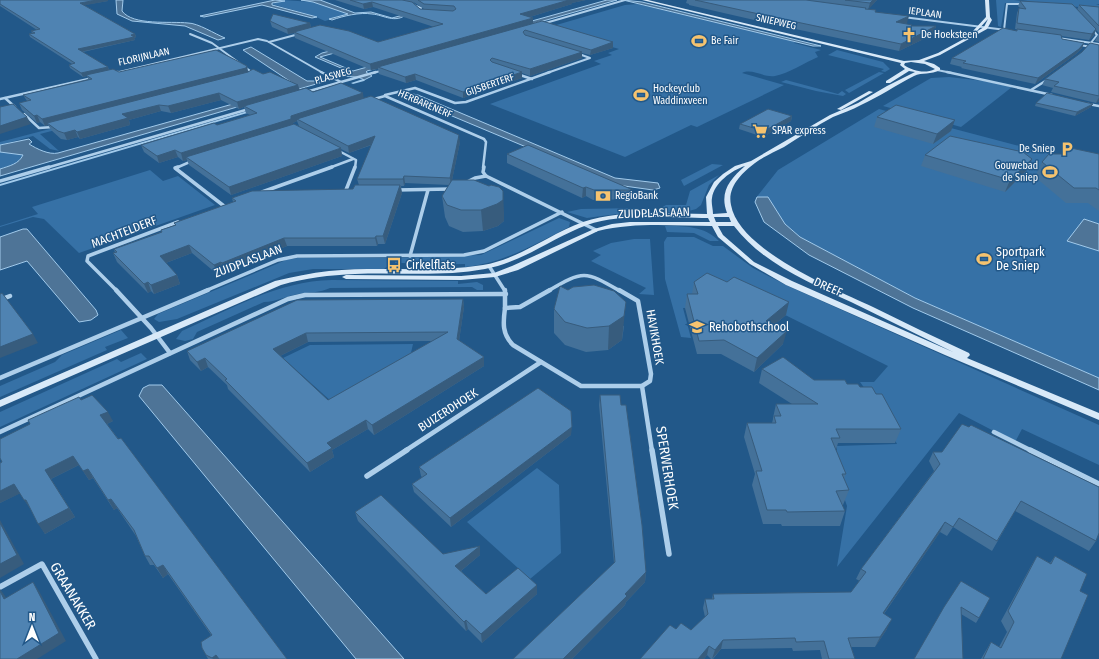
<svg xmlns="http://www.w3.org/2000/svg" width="1099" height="659" font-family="'Fira Sans Condensed',sans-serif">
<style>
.green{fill:#3671a6}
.water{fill:#4e7497;stroke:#a1caeb}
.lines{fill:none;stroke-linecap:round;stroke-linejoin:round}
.stream{fill:#a1caeb;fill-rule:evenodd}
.street-far4{stroke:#adceea;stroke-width:2}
.street-far3{stroke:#adceea;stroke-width:2.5}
.street-far2{stroke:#adceea;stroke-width:3.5}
.street-far1{stroke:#adceea;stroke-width:4.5}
.street{stroke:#adceea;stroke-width:5.5}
.secondary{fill:#d8e9f8;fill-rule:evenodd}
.wall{fill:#447199;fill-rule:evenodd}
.shaded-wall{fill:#375c7d}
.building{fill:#4f83b2;stroke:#375c7d;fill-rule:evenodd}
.labels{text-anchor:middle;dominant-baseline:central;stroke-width:3;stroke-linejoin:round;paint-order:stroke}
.far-street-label{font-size:10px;fill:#fff;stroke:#225889}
.far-poi-label{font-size:10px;fill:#fff;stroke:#225889;text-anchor:start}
.street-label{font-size:12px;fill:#fff;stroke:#225889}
.poi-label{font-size:12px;fill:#fff;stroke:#225889;text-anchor:start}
.near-street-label{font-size:14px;fill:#fff;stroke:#225889}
</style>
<rect width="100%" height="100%" fill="#225889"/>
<g class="green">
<polygon points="283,0 313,2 348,14 325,21 314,16 272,4"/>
<polygon points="996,0 1014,0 1057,5 1020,0 1099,0 1099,4 1096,4 1099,5 1099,8 1005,3 1001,27 998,26"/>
<path d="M638,4L796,42L794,43L821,50L815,52L818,57C806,62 787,74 775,76C764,78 752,68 742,73L784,85L697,127L691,125L625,157L490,104L601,64L594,61L612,55L608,53L619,49L546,28L625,5Z"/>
<polygon points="837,50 883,62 890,69 885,72 881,71 884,69 828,55"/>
<polygon points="879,72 884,73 849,93 845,90"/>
<polygon points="949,77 984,81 1012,87 961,127 883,106 931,78"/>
<polygon points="786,80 838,94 842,91 846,94 843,96 816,91 781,82"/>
<polygon points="879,109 1099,167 1099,378 915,298 800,237 785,224 770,201 757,197 755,199 778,170"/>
<polygon points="65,125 67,127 40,134 59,151 50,149 33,136 0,145 0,142"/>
<path d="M0,152L21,153L24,154C19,164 10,166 0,169Z"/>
<polygon points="712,164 723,165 684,186 681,180"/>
<polygon points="150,170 163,181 178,176 215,205 79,253 44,219 33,217 0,227 0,226 38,214 32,207"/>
<polygon points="719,175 709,185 701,205 696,209 685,212 662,213 661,208 666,205 686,205 690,191"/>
<polygon points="637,208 642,210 644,214 617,214 587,218 567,212 581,209"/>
<path d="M559,218L570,222L569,227C535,244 504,263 465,267V264L413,265V263H395L396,258L481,255Z"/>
<path d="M665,226C686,226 704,226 719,241H710L694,233L667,232Z"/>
<polygon points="667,237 694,237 713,246 723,246 753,268 788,286 1099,425 1099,465 1022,429 1015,442 959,413 837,567 847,506 830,457 837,453 837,446 897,444 878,407 860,382 874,382 888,366 767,306 683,308 691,338 681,337 665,279 664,242"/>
<polygon points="634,239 650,239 654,295 639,294 646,288 591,261 601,255 593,251 611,243"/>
<polygon points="297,258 391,258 388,266 384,269 313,269 289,273 177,319 159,322 154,319 158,314 286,260"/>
<path d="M332,280L458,281V284L477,282L483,285V290H477L472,287L330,288C320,293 309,292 298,294C286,296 276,302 264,302L197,332L193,339L185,341L176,339L182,331C230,309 278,281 332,280Z"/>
<polygon points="121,330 128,338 105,347 107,350 0,397 0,386 55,362 62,355"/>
<polygon points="413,344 410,357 332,402 283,358 310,345"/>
<polygon points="141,353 147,359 0,427 0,412 117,359 121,362"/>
<polygon points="537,468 559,485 561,553 530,579 467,522"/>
</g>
<g class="water">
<path d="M116,0H123L122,11C133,26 170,21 188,23C198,23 215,34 225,38L218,40L185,26L132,21L117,14Z"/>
<polygon points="275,0 285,1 272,3 272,5 317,17 312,18 262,5 204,17 200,16"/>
<path d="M301,0H320L355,13L371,12L392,18L407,14C395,24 384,15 372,14C360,12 343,16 332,20L329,19L348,14L313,2Z"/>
<path d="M607,0H617L367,71L366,72L372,76L364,80C358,75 348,78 341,75L348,71L315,57L322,53L365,42L375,45L506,8L374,47L367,44L320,57L353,71Z"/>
<polygon points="623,0 642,2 821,46 813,46"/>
<path d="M251,47L307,81H319L323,82L0,176V169C9,166 19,164 23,155L0,152V145L29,139L32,142L29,144C37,149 49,155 58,153L265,95L294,84L243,50Z"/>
<polygon points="413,94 418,95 615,178 658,183 660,188 653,190 617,185 409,98 409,96"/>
<polygon points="757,197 768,197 785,224 800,237 915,298 1099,378 1099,390 913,308 809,255 764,222 755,202"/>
<polygon points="1084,219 1099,224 1099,251 1067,241"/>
<polygon points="23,229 27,229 96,310 98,315 91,320 79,322 27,261 0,270 0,237"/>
<polygon points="149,385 162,385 404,659 356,659 139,396 143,388"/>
</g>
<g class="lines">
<g class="stream">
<polygon points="363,79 365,80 364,81 353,84 351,83"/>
<polygon points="251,110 254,111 0,186 0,184"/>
</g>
<g class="street-far4">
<polyline points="411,4 421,8 421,12"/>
<polyline points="903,17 1006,30"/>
<polyline points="542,24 625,0"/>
<polyline points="1004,30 1007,4 1024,4"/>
<polyline points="190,34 212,43 253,73"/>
<polyline points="1058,38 1099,44"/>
<polyline points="269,42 299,34"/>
<polyline points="1090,44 1097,35 1092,29"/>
<polyline points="1079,45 1099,48"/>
<polyline points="937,70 952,73"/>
<polyline points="115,73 258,39 267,41 323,73"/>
<polyline points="373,73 384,70"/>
<polyline points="547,73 590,58 579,54"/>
</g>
<g class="street-far3">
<polyline points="321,72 341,82"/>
<polyline points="947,72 1052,95"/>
<polyline points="115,73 118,72"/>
<polyline points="517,74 532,79"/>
<polyline points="1031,90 1047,80"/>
<polyline points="306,92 376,72"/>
<polyline points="385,95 415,88 455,103 466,102 550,72"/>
<polyline points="5,98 15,107"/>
<polyline points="0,99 93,78"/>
<polyline points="370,100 385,96 484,139 486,142 483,168"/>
<polyline points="1088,104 1099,106"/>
<polyline points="24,114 39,128 53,127"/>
<polyline points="337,150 356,160 355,168"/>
<polyline points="46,168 249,109"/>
<polyline points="176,168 192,161"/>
<polyline points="329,168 353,159"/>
</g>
<g class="street-far2">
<polyline points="178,167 175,168 224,206"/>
<polyline points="484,167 483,172 486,176 596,230"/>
<polyline points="0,181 49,167"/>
<polyline points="467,182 475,178 486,176"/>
<polyline points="346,190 355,167"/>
<polyline points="396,190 451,189"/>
<polyline points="262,192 332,167"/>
<polyline points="410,256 428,190"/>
<polyline points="489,266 505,291"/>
<polyline points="117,291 87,261 88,256 178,222"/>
<polyline points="205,291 278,260 297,256 464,255 484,251 562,212"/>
<path d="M548,291C584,270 585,271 620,291"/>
</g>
<g class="street-far1">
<polyline points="116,290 151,328 170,353"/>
<polyline points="505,290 505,308"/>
<polyline points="0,300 10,296"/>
<path d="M505,308C503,323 502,334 513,345L581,386H642L650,381L651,374L638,301L619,290"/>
<polyline points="505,308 520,307 550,290"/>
<polyline points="0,378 208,290"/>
<polyline points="642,386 652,451"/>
<polyline points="0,432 288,299 305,295 506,294"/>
<polyline points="994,432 1032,451"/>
<polyline points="405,451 541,362"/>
</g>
<g class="street">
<polyline points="652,450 669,554"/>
<polyline points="1030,450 1099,484"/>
<polyline points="367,476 407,450"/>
<polyline points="0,587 42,564 96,659"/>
</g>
<g class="secondary">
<path d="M642,0H648L904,61L919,60L938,53L971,35L972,32L986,17L985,0H989L990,17L992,20L987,29L940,55L924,61L934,64L940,68V70C931,75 922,72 914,76C896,85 879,97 861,105C852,110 842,113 833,117C816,126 800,137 784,147C774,152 763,157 755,163C742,173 727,187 731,205C739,250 834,289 873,307C905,323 937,338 969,353L970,355L967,358L1099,413V420L945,355L786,285L750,264L718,237L712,226C674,226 635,222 598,231L518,270L495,277L461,280L346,279L342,277L346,275L461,276L494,273L512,266L594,229L612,224L630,222H710L708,218C672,218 620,213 587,225C552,238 523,262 485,269C442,277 398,272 355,274C330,275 305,278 281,285L0,407V400L275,281C293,277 311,273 329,271C380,266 432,273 483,265C520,259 549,234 583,222C622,209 666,214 707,214L706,197L714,182L723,174L735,166L751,161L830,115L858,103L887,86L915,72L909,71L890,83H886V81L905,69L900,65L901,63ZM988,19L984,27L976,32ZM911,62L925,64L935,69C925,74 913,71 904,65L905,63ZM745,166C730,179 719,192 727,213L713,214C713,209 711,203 712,198C714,183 732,170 745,166ZM714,217H729L731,222H716ZM718,226H734C762,263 810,283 851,302C885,319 919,335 953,352L792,281L754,262L723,235Z"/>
<polygon points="869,91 873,92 841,110 837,109"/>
</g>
</g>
<g class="wall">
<path d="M0,0H108V1L84,5L135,34L136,37L134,38L135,40L83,52L108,67L109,70L119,72L247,66L248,72L263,74L298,85L299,90L364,98L460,142L452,180L504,212V221L498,226L483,231L463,232L449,226L445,217L442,196L449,185L405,183L404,186H401L402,193L385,244H378L377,246H287L225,272L224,271L217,274L192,253L166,263L177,275L180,284L154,294L151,291L148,293L117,262L113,253H115L114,249L161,232V230L175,225L174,223L233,202L232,198L353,189L359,185L357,179L372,145L349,153L341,149L342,156L231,195L189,165L187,160L183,161L178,157L159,163L144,152L141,145L217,125L250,115L246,113L244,107L239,109L221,100L171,113L161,111L129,120L130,125L80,139L78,137L67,140L61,139L51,130L48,125L45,126L40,122L37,123L22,110L19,103L27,101L23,95L88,79L87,76L83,77L70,68L69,65L72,64L30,37L29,34L32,33L31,31L37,30L0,6ZM297,121L299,126L293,124V123Z"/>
<path d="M335,0H586L572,3V4L530,17L533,18V23L613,48L590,55L582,53V58L530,76L522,73V78L463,98L416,80L406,83L379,74L378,69L371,70L295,38L294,33L288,34L272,27L270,21L310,23L311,28L378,42L434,27L373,7L364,9ZM413,2L415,3L424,9H420Z"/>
<polygon points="687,0 877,0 868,9 876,10 875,12 907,23 905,23 912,26 936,26 934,34 899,51 767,23 689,5 689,4 686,3"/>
<polygon points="1020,1 1077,10 1079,5 1099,7 1099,42 1095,41 1099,33 1096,30 1094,35 1089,40 1061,36 1062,39 1084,43 1082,48 1076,54 1035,84 961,68 962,67 950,64 952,58 1016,31 1017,29 1015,29 1017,13 1019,8 1020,8 1018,6"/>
<polygon points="1099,45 1099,101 1096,103 1051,92 1053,88 1042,85 1045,79"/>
<polygon points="1036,103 1091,107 1075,116 1035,106"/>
<polygon points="792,116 791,121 763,137 739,129 740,124"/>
<polygon points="877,117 951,131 933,144 874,127"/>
<polygon points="507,154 633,190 632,199 593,200 586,196 582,198 507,163"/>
<polygon points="1099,154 1099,211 1088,203 1066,203 1035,177 1042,162"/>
<polygon points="925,155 1032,159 1027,170 1005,192 921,166"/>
<polygon points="694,282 727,282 786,315 774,325 783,344 754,372 721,354 697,354 685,308 687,294 692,294"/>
<path d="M463,299L464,307L459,341L484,357V366L374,435L368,429L332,450L334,457L310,472L228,389L227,385L208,367L201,371L190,360L187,351ZM432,341L328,400L280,356L308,342Z"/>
<polygon points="554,309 624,326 622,340 608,350 586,352 565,345 554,333"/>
<polygon points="762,369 814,380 847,384 860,387 876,394 901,429 895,443 838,443 836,450 846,474 844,479 849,490 843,505 842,505 845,511 840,526 782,526 781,524 763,524 752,485 755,474 744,437 747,423 772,423 773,419 773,418 776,404 792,404 759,383"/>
<polygon points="600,395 646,572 645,582 626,602 625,605 572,659 513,659 614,563 599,405"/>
<polygon points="81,400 113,421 107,424 287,659 208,659 202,648 211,635 168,574 163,578 154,565 150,565 145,556 136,536 117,508 114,510 93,478 89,480 79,465 51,479 75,517 45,534 31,510 20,493 0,503 0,463"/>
<polygon points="571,435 451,527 414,492 412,484 422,477 421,476 419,467"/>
<polygon points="933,452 1096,541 1089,551 1015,511 992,551 953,527 947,536 940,532 884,614 887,629 875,647 851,647 855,659 822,659 820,650 793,651 792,648 721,649 713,659 711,659 707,655 704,659 640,659 676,629 691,630 705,617 703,608 705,599 712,599 713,594 851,592 860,581 856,579 861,569 934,471 929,461"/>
<polygon points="355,512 443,554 480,555 461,571 486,594 537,585 537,594 482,643 468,629 466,631 358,521"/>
<polygon points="1037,556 1050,563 1055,556 1080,591 1061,659 981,659 985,652 991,642 999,647 1007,632 1001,621 1031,566"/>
<polygon points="961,581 979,618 976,623 961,614 914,659"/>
</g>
<g class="shaded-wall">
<polygon points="97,0 108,0 108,1 81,6 80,3"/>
<polygon points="569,0 586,0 572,3 572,4 520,20 520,14"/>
<polygon points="873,0 877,0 868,10 870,3"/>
<polygon points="372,2 373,7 364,9 363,4"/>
<polygon points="909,16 907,23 895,29 896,22"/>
<polygon points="533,18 533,24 378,67 378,69 371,70 370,64"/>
<polygon points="310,23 311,28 294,32 294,33 288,34 287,29"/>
<polygon points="936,26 934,34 899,51 901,44"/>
<polygon points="1096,29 1094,35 1089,40 1092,34"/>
<polygon points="135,34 136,37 134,38 135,40 80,52 78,49"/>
<polygon points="613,42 613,48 590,55 591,50"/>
<polygon points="1084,43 1082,48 1076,54 1035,84 1038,78"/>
<polygon points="582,52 582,58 530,76 530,69"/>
<polygon points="247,66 248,73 47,123 48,125 45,126 42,119"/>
<polygon points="108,67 109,71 86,75 87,76 83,77 81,73"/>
<polygon points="522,72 522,78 463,98 463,92"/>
<polygon points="415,74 416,80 406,83 405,77"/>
<polygon points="298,85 300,91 244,106 244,107 239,109 237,102"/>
<polygon points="219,93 221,100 171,113 168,106"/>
<polygon points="363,93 364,100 298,120 297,119 297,121 293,123 293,126 186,157 187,160 183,161 181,153 291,116 297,114"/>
<polygon points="1099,97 1099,101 1096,103"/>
<polygon points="1093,104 1091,107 1075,116 1077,112"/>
<polygon points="159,105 161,111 129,120 130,125 80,139 77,132 122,114"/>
<polygon points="37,115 40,122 37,123 34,116"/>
<polygon points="792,116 791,121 763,137 764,131"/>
<polygon points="27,117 31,124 0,134 0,126"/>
<polygon points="955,120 951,131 933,144 937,134"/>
<polygon points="75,130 78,137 67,140 64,133"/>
<polygon points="459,135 460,142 451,185 450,178"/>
<polygon points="375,136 376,143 349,153 348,146"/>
<polygon points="341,148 342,156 231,195 229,187"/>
<polygon points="175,150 178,157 159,163 157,156"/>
<polygon points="1032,159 1027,170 1005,192 1010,180"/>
<polygon points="404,176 405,183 404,186 403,179"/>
<polygon points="400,185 402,193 385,244 383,236"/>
<polygon points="586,187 586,196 582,198 583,188"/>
<polygon points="503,191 504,212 504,221 498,226 483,231 481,210"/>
<polygon points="376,236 378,244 377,246 375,238"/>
<polygon points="284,238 287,246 225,272 222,263"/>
<polygon points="189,245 192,253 163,264 160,256"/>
<polygon points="221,262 224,271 217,274 214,265"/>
<polygon points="177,275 180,284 154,294 151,285"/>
<polygon points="148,282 151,291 148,293 144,284"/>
<polygon points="463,299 464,307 458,348 457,339"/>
<polygon points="626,302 622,340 608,350 609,326"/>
<polygon points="789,302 786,315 763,334 766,321"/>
<polygon points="787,331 783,344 754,372 757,358"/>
<polygon points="306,333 308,342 276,358 273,349"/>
<polygon points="33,334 38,343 0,358 0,347"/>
<polygon points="484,357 484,366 374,435 372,425"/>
<polygon points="205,358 208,367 201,371 197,362"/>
<polygon points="108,412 113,421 105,425 100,415"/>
<polygon points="366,420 368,429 332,450 334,457 310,472 307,463 327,443"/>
<polygon points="572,427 571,435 451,527 450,518"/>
<polygon points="73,456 79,465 51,479 75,517 45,534 38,524 45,470"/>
<polygon points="88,469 93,478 89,480 83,471"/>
<polygon points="14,484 21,493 0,503 0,491"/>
<polygon points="111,499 117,508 114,510 108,500"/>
<polygon points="24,500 26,500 31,510"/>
<polygon points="0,520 24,564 0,578"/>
<polygon points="945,522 940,532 878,622 883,613"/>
<polygon points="480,546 480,555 456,575 455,566"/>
<polygon points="163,565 168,574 163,578 157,568"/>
<polygon points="646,572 645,582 626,602 625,605 572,659 563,659"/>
<polygon points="33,582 39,591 66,641 37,659 17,659"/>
<polygon points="537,585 537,594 482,643 481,634"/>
<polygon points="0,589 5,596 11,608 4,599 0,591"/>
<polygon points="892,619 887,629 875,647 880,637"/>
<polygon points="466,620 468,629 466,631 464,622"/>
<polygon points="723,640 721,649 712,659 715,650"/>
<polygon points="709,646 707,655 704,659 698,659"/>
<polygon points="216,655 219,659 213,659 212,658"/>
</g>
<g class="building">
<polygon points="0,0 97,0 80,3 135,34 131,35 134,37 78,49 108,67 81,73 69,65 75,63 29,34 35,33 31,31 40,29 0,4"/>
<polygon points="350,0 402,0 412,2 420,9 453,11 456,9 454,6 424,4 418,0 569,0 520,14 533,18 370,64 294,32 320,25 349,31 378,42 443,24 372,2 363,4"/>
<polygon points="695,0 806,0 866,8 865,9 876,10 875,12 909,16 896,22 912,25 911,26 936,26 901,44 768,16"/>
<polygon points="845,0 873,0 870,3"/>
<polygon points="1020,1 1072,4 1096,29 1092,34 1017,23 1019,8 1026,9"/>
<polygon points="1079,5 1099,7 1099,26"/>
<polygon points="273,14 310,23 287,29 270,21"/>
<polygon points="542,21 613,42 591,50 525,30 523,32 525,35 582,52 530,69 492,58 490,60 492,62 522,72 463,92 415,74 405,77 378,67"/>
<polygon points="1003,28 1017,31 1017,29 1061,35 1062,39 1084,43 1079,49 1038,78 963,63 966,61 952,58"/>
<polygon points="1090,43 1099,45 1099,96 1054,86 1059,82 1045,79 1082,52"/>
<polygon points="216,50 247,66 246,68 42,119 37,115 34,116 19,103 31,100 23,95 92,79 86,75 113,69 119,72"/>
<polygon points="253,69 263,74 270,72 298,85 237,102 219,93 168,106 159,105 122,114 128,118 77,132 75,130 64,133 58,131 47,123 248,72"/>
<polygon points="341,83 363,93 297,114 291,116 291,119 181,153 175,150 157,156 141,145 214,123 217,125 257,113 244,106 306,88 313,92"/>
<polygon points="1047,93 1093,104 1077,112 1036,103"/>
<polygon points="371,96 459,135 450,178 404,176 403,179 357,179 375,136 348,146 297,119"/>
<polygon points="13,104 27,117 0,126 0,107"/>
<polygon points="896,105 955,120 937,134 877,117"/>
<polygon points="768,109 792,116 764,131 740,124"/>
<polygon points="294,124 341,148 229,187 186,157"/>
<polygon points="950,136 1023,152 1032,159 1010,180 925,155"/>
<polygon points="528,145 633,190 594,190 586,187 583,188 507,154"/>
<polygon points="1071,148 1099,154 1099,190 1096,188 1074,188 1042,162 1049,154 1064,154"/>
<polygon points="452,180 474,180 489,186 491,185 499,187 503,191 503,200 497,204 481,210 461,210 447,205 442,196"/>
<polygon points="355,185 400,185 383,236 376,236 375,238 284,238 222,263 221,262 214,265 189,245 160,256 177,275 151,285 148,282 144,284 113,253 117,252 114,249 162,232 161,230 176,225 174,223 236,201 232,198 252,191 353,189"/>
<polygon points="707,273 727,282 734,277 789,302 766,321 787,331 757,358 724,340 699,341 687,294 698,294 694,282"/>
<polygon points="594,285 614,291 626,302 624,316 609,326 587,328 565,322 554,309 560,286 568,290 573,287"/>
<polygon points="2,293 33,334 0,347 0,294"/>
<path d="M463,299L457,339L484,357L372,425L366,420L327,443L332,448L307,463L225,380L227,379L205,358L197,362L187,351L297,300ZM448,332L328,400L273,349L306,333Z"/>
<polygon points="783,357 814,380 845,380 847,384 858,384 860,387 872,387 876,394 882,394 901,429 836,429 840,438 831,438 846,474 842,474 849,490 836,491 845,511 787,512 786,510 767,510 756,471 762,471 747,423 776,423 774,416 781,416 776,404 818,404 762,369"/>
<polygon points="538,388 571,411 572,427 450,518 412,484 427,474 419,467"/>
<polygon points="92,395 108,412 100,415 118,439 121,438 287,659 219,659 216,655 212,658 206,655 202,648 201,642 212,635 163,565 157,568 149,556 145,556 134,530 111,499 108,500 88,469 83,471 73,456 45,470 69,508 38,524 26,500 24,500 14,484 0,491 0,463 2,462 0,458 0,439 30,424 28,420 79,397 81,400"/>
<polygon points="600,395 620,395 621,405 626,405 642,525 646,572 625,594 627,596 563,659 513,659 615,562"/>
<polygon points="962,424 969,427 971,425 1099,487 1099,533 1096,541 1021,501 997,541 959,518 953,527 945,522 883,613 892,619 880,637 848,638 855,659 829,659 824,641 796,642 795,638 723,640 715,650 709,646 698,659 640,659 670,625 676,629 681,623 691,630 708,614 705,599 714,599 713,594 851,592 866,572 861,569 940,464 933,452 942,452"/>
<polygon points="381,495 443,554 480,546 455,566 486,594 518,568 537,585 481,634 466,620 464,622 355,512"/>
<polygon points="0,523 17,555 0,564"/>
<polygon points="1037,556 1051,564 1055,556 1087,574 1080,591 1088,595 1061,659 983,659 991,642 1001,648 1014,622 1008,611"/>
<polygon points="961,581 990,598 979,618 961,607 963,659 914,659 944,607"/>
<polygon points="33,582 59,633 17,659 0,659 0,591 4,599"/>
</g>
<defs>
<g id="church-bare" transform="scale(1.2)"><path d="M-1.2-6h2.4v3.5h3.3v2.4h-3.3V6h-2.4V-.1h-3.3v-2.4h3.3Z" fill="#f6c36f" stroke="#225889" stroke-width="2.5" paint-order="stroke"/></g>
<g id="stadium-bare" transform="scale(1.2)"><path d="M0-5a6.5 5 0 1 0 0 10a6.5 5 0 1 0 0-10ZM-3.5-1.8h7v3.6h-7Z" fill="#f6c36f" stroke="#225889" stroke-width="2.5" paint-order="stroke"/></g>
<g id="supermarket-bare" transform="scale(1.2)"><path d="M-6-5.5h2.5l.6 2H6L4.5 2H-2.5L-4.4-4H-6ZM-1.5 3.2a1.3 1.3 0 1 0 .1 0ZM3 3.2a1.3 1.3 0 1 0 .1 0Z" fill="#f6c36f" stroke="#225889" stroke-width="2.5" paint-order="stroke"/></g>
<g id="parking-bare" transform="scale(1.2)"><path d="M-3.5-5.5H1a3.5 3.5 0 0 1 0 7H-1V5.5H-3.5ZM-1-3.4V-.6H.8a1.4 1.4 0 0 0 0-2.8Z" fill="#f6c36f" stroke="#225889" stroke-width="2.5" paint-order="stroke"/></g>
<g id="bank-bare" transform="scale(1.2)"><path d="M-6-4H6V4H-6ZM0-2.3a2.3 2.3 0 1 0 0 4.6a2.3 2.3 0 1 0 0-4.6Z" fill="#f6c36f" stroke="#225889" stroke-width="2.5" paint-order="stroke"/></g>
<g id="bus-bare" transform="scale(1.2)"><path d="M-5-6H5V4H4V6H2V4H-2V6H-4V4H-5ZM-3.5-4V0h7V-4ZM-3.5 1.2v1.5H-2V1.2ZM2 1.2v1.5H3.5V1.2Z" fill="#f6c36f" stroke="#225889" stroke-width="2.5" paint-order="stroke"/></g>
<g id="school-bare" transform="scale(1.2)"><path d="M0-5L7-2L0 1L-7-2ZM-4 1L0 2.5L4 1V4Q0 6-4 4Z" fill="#f6c36f" stroke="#225889" stroke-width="2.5" paint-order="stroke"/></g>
</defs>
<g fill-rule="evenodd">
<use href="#church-bare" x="909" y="35"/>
<use href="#stadium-bare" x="699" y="41"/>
<use href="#stadium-bare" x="641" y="95"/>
<use href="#supermarket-bare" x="760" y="131"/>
<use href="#parking-bare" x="1067" y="149"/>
<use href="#stadium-bare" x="1050" y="172"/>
<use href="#bank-bare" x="603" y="196"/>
<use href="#stadium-bare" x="984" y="259"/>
<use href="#bus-bare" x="394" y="265"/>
<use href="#school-bare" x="697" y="327"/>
</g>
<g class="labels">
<g class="far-street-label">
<text transform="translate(925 13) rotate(8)">IEPLAAN</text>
<text transform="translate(776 22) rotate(13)">SNIEPWEG</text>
<text transform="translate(144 57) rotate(-13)">FLORIJNLAAN</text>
<text transform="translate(333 76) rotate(-16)">PLASWEG</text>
<text transform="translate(490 85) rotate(-19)">GIJSBERTERF</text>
<text transform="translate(425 104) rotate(23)">HERBARENERF</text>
</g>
<g class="far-poi-label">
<text x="921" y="35">De Hoeksteen</text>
<text x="711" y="41">Be Fair</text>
<text x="653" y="89">Hockeyclub<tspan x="653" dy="12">Waddinxveen</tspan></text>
<text x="772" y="131">SPAR express</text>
<text x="1055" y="149" text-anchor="end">De Sniep</text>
<text x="1038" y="166" text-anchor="end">Gouwebad<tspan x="1038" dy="12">de Sniep</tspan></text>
<text x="615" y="196">RegioBank</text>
</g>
<g class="street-label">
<text transform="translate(654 213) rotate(-2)">ZUIDPLASLAAN</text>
<text transform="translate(124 232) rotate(-21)">MACHTELDERF</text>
<text transform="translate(248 261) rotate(-21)">ZUIDPLASLAAN</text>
<text transform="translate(828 287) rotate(24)">DREEF</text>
<text transform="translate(655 337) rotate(80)">HAVIKHOEK</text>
<text transform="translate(448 410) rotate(-33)">BUIZERDHOEK</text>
</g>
<g class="poi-label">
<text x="996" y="252">Sportpark<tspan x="996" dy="14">De Sniep</tspan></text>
<text x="406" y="265">Cirkelflats</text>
<text x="709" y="327">Rehobothschool</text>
</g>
<g class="near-street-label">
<text transform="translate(667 468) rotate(81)">SPERWERHOEK</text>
<text transform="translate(73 596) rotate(59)">GRAANAKKER</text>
</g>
</g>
<g transform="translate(32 627)" stroke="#225889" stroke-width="3" paint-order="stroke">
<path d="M0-3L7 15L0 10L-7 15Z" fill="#ffffff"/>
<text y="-6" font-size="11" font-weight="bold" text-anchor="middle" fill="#ffffff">N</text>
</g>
</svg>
